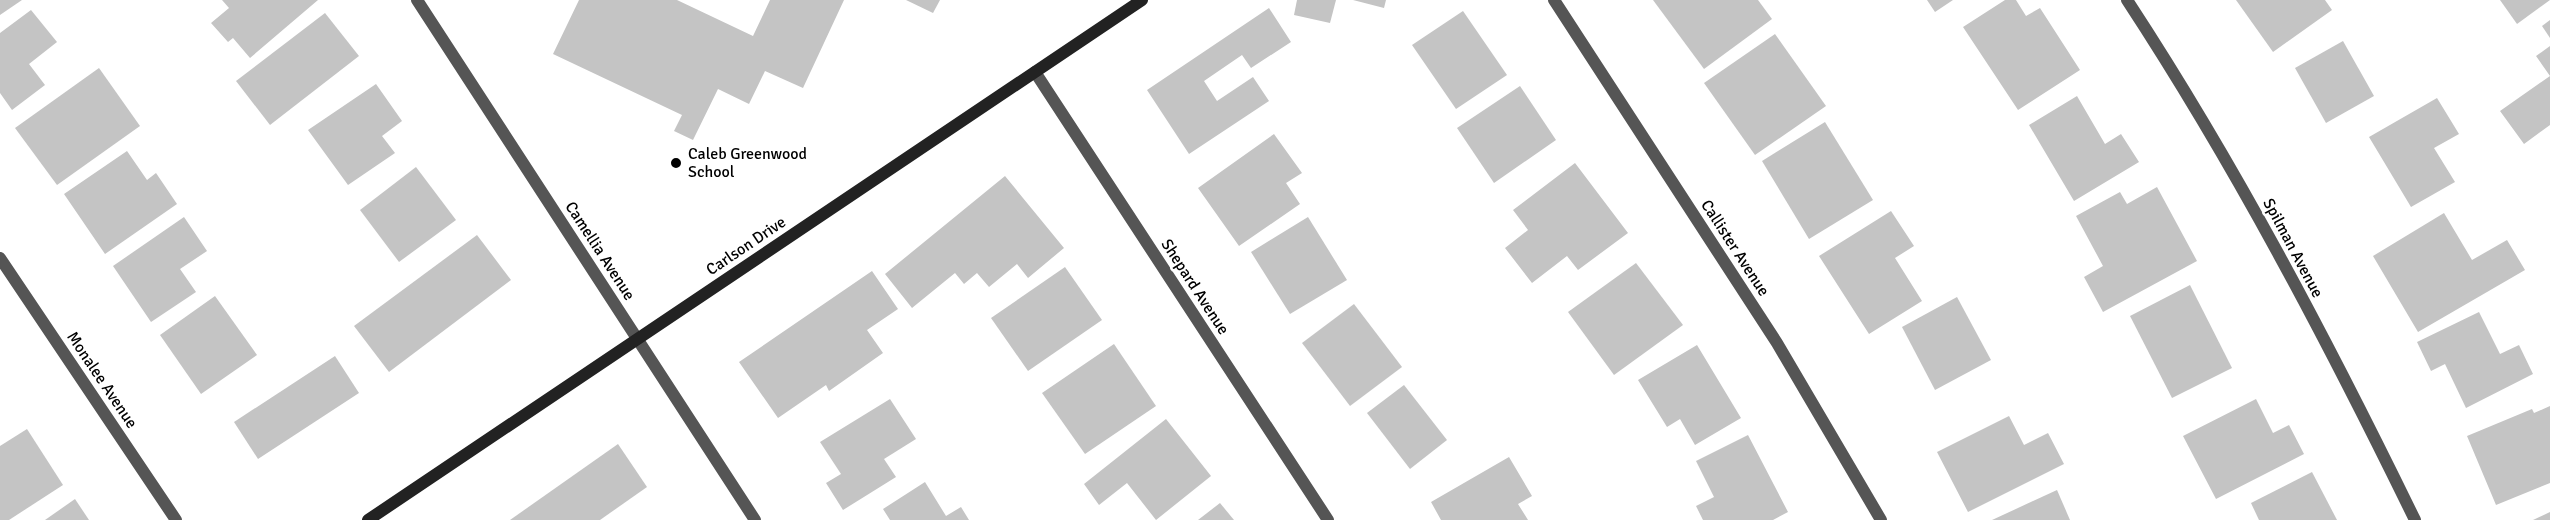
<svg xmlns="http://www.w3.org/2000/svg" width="2550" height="520" font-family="Signika,sans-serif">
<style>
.building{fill:#c4c4c4}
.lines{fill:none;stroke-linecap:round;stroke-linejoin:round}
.street{stroke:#555;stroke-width:12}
.secondary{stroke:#222;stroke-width:12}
.poi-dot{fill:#000;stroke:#fff;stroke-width:2}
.labels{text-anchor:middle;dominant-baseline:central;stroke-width:5;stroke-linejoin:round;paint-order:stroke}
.poi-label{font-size:16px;fill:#000;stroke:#fff;text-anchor:start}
.street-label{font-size:16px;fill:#000;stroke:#fff}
</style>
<rect width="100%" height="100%" fill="#fff"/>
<g class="building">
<polygon points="0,0 22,0 0,15"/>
<polygon points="222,0 318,0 250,58 233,38 228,42 211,23 229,8"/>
<polygon points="579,0 677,0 753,36 770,0 844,0 803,88 765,71 749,104 718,89 693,140 674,131 682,115 553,54"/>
<polygon points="906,0 940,0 933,13"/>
<polygon points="1297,0 1336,0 1330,23 1294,15"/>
<polygon points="1353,0 1386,0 1384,8"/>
<polygon points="1653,0 1758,0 1772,19 1704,69"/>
<polygon points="1927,0 1953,0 1935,12"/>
<polygon points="2005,0 2016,0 2026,16 2040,8 2080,70 2018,110 1963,27"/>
<polygon points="2236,0 2325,0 2332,10 2273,52"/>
<polygon points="2500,0 2550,0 2517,24"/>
<polygon points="1269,8 1291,42 1251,68 1242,55 1204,81 1217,101 1253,77 1269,101 1189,154 1147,90"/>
<polygon points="31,10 57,42 29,64 45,85 12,110 0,93 0,33"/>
<polygon points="1463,11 1507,75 1456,109 1412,45"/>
<polygon points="325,13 359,56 270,125 236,81"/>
<polygon points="2550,20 2550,38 2542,26"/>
<polygon points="1775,34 1826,106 1755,155 1704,83"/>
<polygon points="2343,41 2374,96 2326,123 2295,68"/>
<polygon points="2550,46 2550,125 2524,144 2500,111 2550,76 2536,56"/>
<polygon points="99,68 140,126 57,185 15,128"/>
<polygon points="376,84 402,121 382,136 395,153 348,185 308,130"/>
<polygon points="1520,86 1556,140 1494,183 1457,128"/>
<polygon points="2077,96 2105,144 2121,134 2139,162 2074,201 2029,125"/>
<polygon points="2437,98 2459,134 2434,148 2455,182 2411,207 2369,137"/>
<polygon points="1825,122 1873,200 1809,239 1762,161"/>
<polygon points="1274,134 1302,173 1286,183 1300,204 1239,246 1198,188"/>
<polygon points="127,151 147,180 156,173 177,204 105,254 64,194"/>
<polygon points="1575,163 1628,233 1578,270 1567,256 1532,283 1505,248 1528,230 1513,210"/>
<polygon points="416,167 456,220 399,262 360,210"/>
<polygon points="1005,176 1064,248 1028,278 1017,264 989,287 977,273 964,284 955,273 912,308 885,274"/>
<polygon points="2157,187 2197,261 2103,312 2084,277 2103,266 2076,216 2120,192 2127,204"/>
<polygon points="1891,211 1914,246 1895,258 1922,301 1869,334 1819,256"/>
<polygon points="2444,213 2472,260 2507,240 2525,270 2418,332 2373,256"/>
<polygon points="184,217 207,251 180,269 196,292 151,322 113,266"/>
<polygon points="1308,217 1347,280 1290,314 1251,252"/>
<polygon points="477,235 511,280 389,372 354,326"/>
<polygon points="1636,263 1683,325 1614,375 1568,312"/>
<polygon points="1065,267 1102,320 1028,371 991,318"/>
<polygon points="872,271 898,309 867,330 883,353 829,391 826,385 778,418 739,362"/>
<polygon points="2190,285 2232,368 2172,398 2130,316"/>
<polygon points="215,296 257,355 201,394 160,335"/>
<polygon points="1957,297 1991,360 1935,390 1902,327"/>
<polygon points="1354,304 1402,367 1350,406 1302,343"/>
<polygon points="2479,312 2500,354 2519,345 2533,374 2466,408 2445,364 2431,371 2417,342"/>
<polygon points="1114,344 1156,406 1085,454 1042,393"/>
<polygon points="1697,345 1741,418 1695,445 1680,419 1667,427 1638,380"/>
<polygon points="335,356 359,393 258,459 234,422"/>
<polygon points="1404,385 1447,440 1410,469 1367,413"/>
<polygon points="890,399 916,439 884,459 896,477 843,510 826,483 841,474 820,442"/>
<polygon points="2256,399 2273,433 2289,425 2304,454 2216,499 2183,436"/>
<polygon points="2550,406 2550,483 2496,505 2467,436 2532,409 2534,413"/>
<polygon points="2009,416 2024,445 2048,433 2064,464 1968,512 1937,452"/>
<polygon points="1166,419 1211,476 1156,520 1127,483 1099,505 1084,484"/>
<polygon points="27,429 63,485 9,520 0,520 0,446"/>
<polygon points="1748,435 1788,512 1773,520 1703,520 1696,506 1714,497 1696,461"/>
<polygon points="618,444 647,487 600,520 510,520"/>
<polygon points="1509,457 1532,496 1518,504 1528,520 1441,520 1431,502"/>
<polygon points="2312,472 2337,520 2259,520 2251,503"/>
<polygon points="925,482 946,516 961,507 969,520 890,520 883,509"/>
<polygon points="2057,490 2070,520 1992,520"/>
<polygon points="75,499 89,520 45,520"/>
<polygon points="1220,503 1234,520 1198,520"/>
<polygon points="2550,512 2550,520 2533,520"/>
</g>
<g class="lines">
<g class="street">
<polyline points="417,0 755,520"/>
<polyline points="1554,0 1777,343 1881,520"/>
<path d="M2127,0C2236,166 2328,342 2415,520"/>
<polyline points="1035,72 1328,520"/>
<polyline points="0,258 176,520"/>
</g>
<polyline class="secondary" points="368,520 1142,0"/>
</g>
<circle class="poi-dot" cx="676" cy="163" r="6"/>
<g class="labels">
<g class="poi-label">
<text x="688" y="154">Caleb Greenwood<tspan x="688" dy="18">School</tspan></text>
</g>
<g class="street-label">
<text transform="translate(746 246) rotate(-34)">Carlson Drive</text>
<text transform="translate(1735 248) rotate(57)">Callister Avenue</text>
<text transform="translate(2293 248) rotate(62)">Spilman Avenue</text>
<text transform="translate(600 251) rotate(57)">Camellia Avenue</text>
<text transform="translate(1195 287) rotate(57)">Shepard Avenue</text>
<text transform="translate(102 380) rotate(56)">Monalee Avenue</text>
</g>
</g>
</svg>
